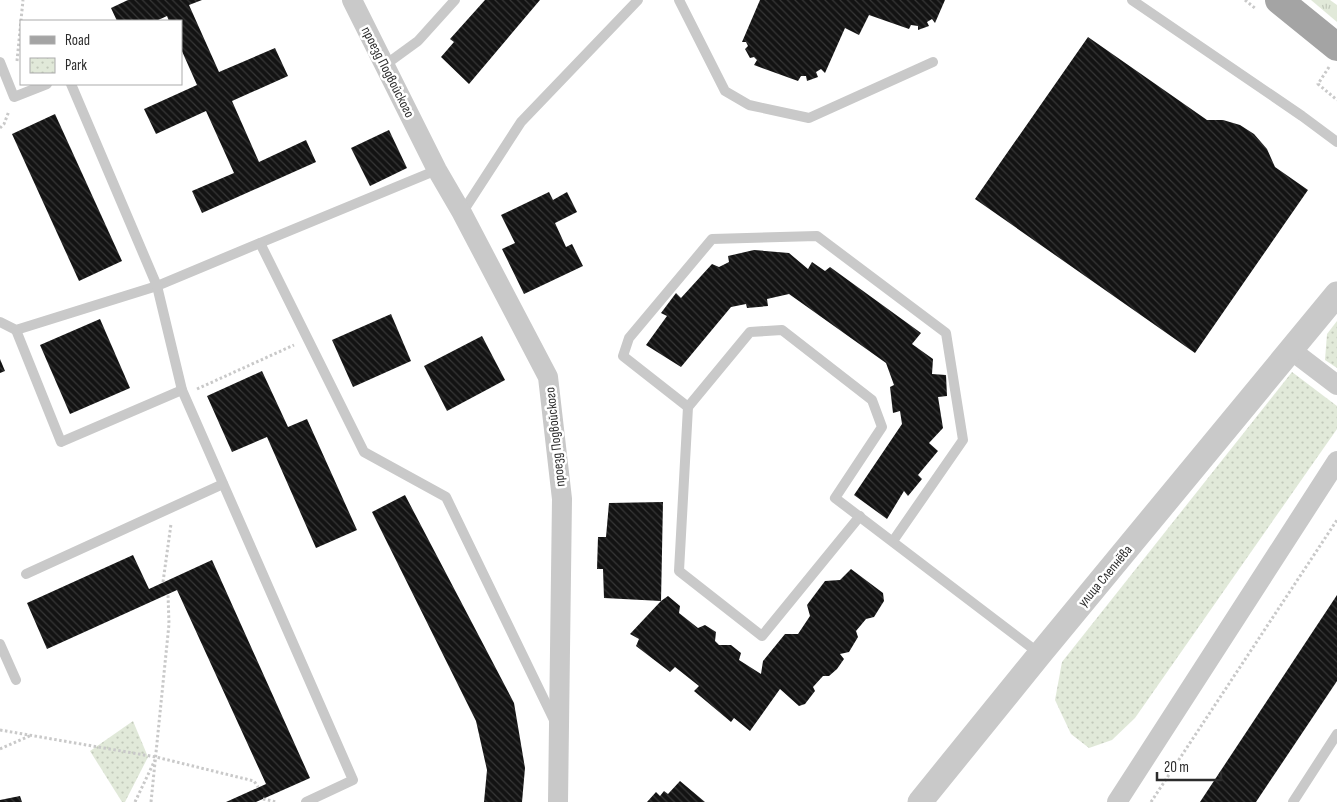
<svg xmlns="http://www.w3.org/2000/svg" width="1337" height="802" font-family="'Sofia Sans Condensed',sans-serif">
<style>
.grass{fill:url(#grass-tufts)}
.park{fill:url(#park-dots)}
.building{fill:url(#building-back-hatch)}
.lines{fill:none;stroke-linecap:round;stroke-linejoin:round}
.path{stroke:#c9c9c9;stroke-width:3;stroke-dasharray:2.5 2.5;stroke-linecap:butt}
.service{stroke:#c9c9c9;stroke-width:10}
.minor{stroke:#c9c9c9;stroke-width:20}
.tertiary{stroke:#c9c9c9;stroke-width:25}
.primary{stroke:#a4a4a4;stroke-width:28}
.labels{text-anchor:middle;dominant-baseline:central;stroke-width:5;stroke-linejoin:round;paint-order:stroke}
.street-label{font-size:14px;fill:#2c2c2c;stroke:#fff}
</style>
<defs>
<pattern id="grass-tufts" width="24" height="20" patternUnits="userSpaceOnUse" patternTransform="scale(1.25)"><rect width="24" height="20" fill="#e1e9d9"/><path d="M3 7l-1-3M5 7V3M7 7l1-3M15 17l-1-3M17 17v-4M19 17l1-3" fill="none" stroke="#c1c8ba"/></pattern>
<pattern id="park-dots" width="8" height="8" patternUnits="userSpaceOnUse" patternTransform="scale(1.25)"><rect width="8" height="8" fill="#e1e9d9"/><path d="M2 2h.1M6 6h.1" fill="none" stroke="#c1c8ba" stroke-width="1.8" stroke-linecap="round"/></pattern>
<pattern id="building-back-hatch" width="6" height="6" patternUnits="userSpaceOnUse" patternTransform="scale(1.25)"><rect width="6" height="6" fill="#131313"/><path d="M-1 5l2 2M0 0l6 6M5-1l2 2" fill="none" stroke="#363636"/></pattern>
</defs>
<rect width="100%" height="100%" fill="#fff"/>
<polygon class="grass" points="1311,0 1330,0 1337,5 1337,22"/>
<g class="park">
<polygon points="1337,321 1337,368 1325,360 1327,334"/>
<polygon points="1292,372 1337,406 1337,429 1135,718 1112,740 1089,748 1071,734 1055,700 1062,662"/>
<polygon points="133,721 148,757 125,802 122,802 90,751"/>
</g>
<g class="building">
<polygon points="128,0 202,0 189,5 219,72 275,48 288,76 232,101 259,162 306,140 316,162 202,213 192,191 234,173 206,111 156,134 144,109 197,85 181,49 181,21 169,21 167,16 156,21 117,21 111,8"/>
<polygon points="485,0 540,0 469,84 441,57 454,42 450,39"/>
<polygon points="760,0 945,0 935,23 932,19 927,22 929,26 918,30 918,26 911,25 909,29 869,15 859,35 845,28 825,73 821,69 816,72 818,77 807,81 806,76 801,76 798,81 754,65 757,60 754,57 750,58 745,49 748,46 746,42 742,42"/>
<polygon points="1088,37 1207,120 1223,120 1240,125 1254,134 1267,149 1275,167 1308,190 1195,353 975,199"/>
<polygon points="55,114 122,261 79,281 12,134"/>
<polygon points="389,130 407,168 370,186 351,148"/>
<polygon points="549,192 553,200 567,192 577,212 555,223 566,247 572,244 583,266 524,294 502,249 515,243 501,215"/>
<polygon points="754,250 789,253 808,269 812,262 825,271 830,267 921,333 912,344 933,359 932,374 946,375 947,396 938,397 943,428 929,443 938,451 918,475 922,479 908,496 904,491 887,519 854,495 902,424 900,411 893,413 890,387 894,385 886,363 789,294 767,299 768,306 747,308 746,304 731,307 681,367 646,345 667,316 661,313 676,293 681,298 712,264 719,267 729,262 728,256"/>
<polygon points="391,314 411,361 353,387 332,340"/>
<polygon points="100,319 130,388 70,414 40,345"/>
<polygon points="482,336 505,380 447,411 424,366"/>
<polygon points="0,359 5,371 0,373"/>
<polygon points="262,371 288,427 307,419 357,530 316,548 267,437 232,452 207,396"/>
<polygon points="405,495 514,703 525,768 522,802 484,802 487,770 476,721 372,512"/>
<polygon points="663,502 661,601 668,596 680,606 679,613 698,628 705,625 716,632 715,641 719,645 731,645 741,653 739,660 761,674 763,661 785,634 798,634 810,616 807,605 825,581 840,580 851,569 883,593 884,601 874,617 866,619 856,631 858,637 849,652 840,654 844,659 837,669 829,676 823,676 813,687 815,691 805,704 799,706 780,689 750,731 734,718 731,722 694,691 699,686 675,667 670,672 636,646 639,639 630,634 661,601 604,598 603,569 597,569 598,537 606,537 609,503"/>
<polygon points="133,555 149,589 212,560 310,778 256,802 226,802 266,784 177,590 47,649 27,603"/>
<polygon points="1337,595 1337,681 1256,802 1200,802"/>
<polygon points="680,781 705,802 647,802 656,792 660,796 664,791 668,794"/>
<polygon points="20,796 22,802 0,802 0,800"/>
</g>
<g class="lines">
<g class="path">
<polyline points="1245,0 1256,9"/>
<polyline points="17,61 23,0"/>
<polyline points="1329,67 1318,84 1337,100"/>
<polyline points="0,128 4,124 9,111"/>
<polyline points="197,389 294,345"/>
<polyline points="163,582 171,524"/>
<polyline points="0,730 156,757 254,781 258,787"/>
<polyline points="0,749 32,735"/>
<polyline points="263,799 277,802"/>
<polyline points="135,802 155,760"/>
<polyline points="151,802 169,624 168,594"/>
<polyline points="1151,802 1337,520"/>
</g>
<g class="service">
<polyline points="679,0 725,91 749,105 809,118 933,62"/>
<polyline points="1132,0 1302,116 1337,142"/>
<polyline points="0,62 14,97 47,84"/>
<polyline points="385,65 418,41 455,0"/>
<polyline points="437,170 260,243 364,452 446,497 555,722"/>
<polyline points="462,213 521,122 638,0"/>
<polyline points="0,322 16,330 157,286 260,243"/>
<polyline points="16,330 61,442 182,390 157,286 71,84"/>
<polyline points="182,390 353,780 306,802"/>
<polyline points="688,407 679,571 762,636 860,516"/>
<polyline points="893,541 963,440 946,333 817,236 712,239 629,338 623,356 688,407 750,332 782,330 872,400 882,427 835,498 1040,654"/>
<polyline points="26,574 223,484"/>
<polyline points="0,644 16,680"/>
<polyline points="1293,802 1337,734"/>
</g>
<g class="minor">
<polyline points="352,0 437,170 462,213 548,377 562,499 558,802"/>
<polyline points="1291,350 1337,385"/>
<polyline points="1117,802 1337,461"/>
</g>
<polyline class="tertiary" points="920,802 1040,654 1337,294"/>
<polyline class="primary" points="1279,0 1337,47"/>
</g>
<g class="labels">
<g class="street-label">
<text transform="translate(388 72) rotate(63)">проезд Подвойского</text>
<text transform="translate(555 437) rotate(-96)">проезд Подвойского</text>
<text transform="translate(1105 576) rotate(-50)">улица Слепнёва</text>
</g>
</g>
<rect x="20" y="20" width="162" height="65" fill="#ffffff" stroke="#ababab"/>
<rect x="30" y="36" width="25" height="8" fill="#a4a4a4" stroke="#ababab"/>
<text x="65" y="45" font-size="15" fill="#2c2c2c">Road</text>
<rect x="30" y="58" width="25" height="15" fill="url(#park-dots)" stroke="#ababab"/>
<text x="65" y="70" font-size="15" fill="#2c2c2c">Park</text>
<path d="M1157 772v8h64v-8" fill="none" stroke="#2c2c2c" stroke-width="2.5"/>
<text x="1164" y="772" font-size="15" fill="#2c2c2c" stroke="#ffffff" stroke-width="4" paint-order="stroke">20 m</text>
</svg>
